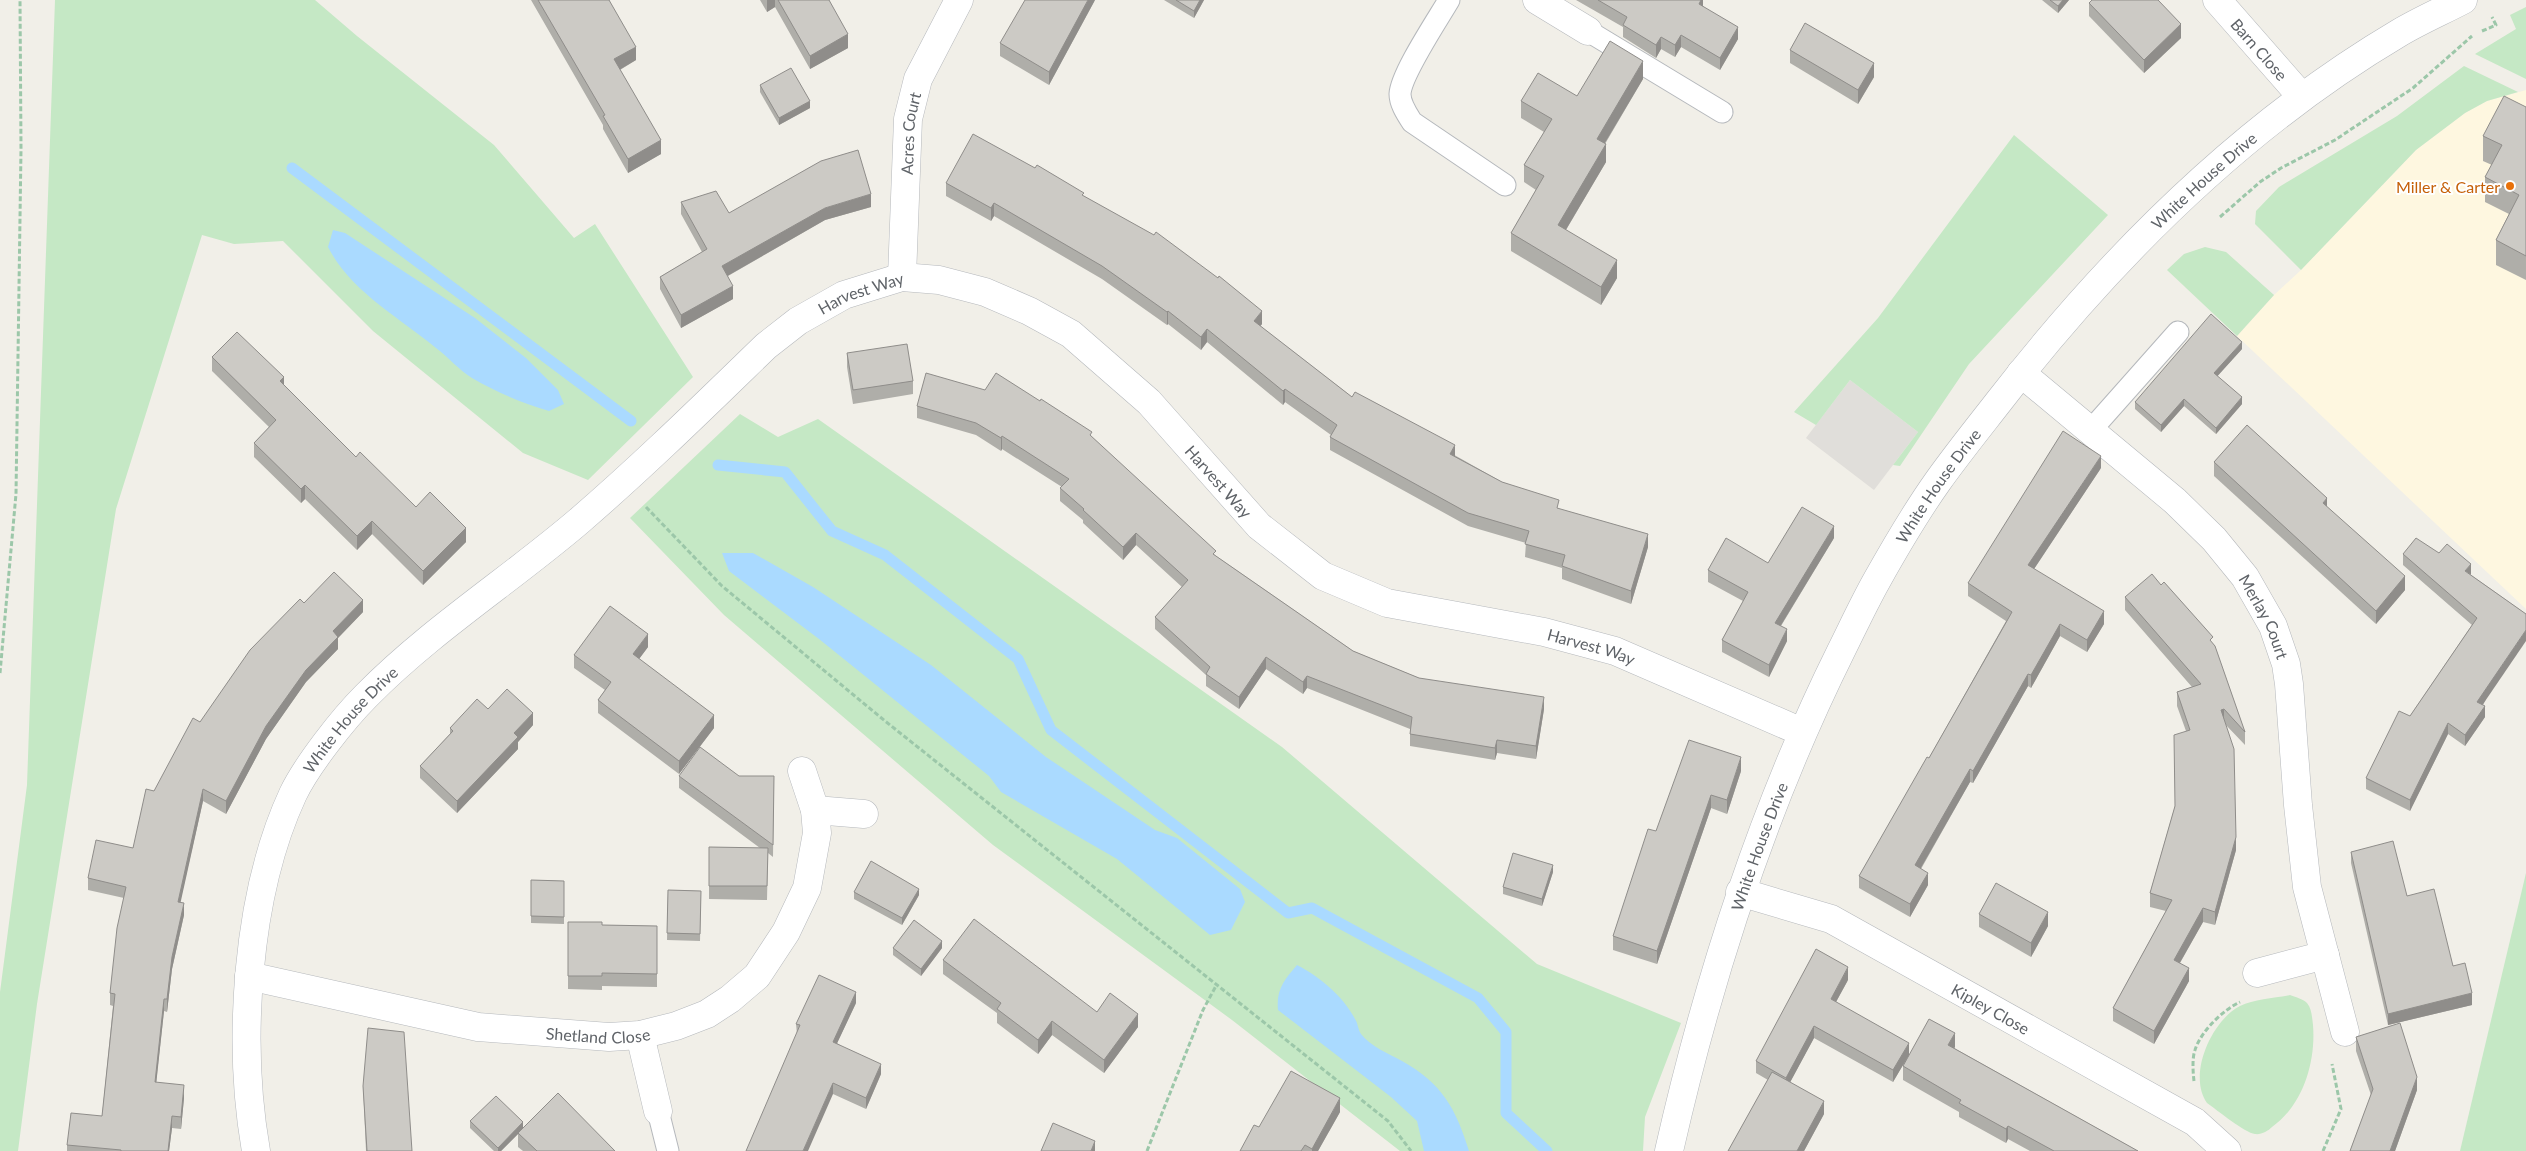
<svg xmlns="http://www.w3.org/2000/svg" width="2526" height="1151" font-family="Lato,sans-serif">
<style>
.commercial{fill:#fef7e0}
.industrial{fill:#e0deda}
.green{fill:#c5e8c5}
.water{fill:#aadaff}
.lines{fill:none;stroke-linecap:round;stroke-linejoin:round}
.stream{stroke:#aadaff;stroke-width:11}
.lane-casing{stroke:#b5b8bc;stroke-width:23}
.street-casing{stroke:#b5b8bc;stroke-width:29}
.path{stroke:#9cc7a9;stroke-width:3;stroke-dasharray:5 2.5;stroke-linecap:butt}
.lane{stroke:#fff;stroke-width:21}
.street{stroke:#fff;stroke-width:28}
.wall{fill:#afaea9}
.shaded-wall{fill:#8f8d8a}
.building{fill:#cccac5;stroke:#8f8d8a}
.food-dot{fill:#e8710a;stroke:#fff;stroke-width:2}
.labels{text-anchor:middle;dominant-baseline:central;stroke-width:4;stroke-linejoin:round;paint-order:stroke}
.street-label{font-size:16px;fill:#5f6368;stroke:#fff}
.food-label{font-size:16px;fill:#c56008;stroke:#fff;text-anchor:end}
</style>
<rect width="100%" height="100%" fill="#f1efe8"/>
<polygon class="commercial" points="2526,90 2526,609 2237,336 2274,295 2301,270 2416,150 2465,113 2487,101"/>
<polygon class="industrial" points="1850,380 1918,432 1874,490 1806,438"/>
<g class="green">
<polygon points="55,0 315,0 357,36 494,145 574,238 595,224 693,377 588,480 523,453 373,331 283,241 234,244 202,235 116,509 37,1004 18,1151 0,1151 0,992 27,785"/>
<polygon points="2526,7 2526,79 2475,54 2516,29 2510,15"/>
<polygon points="2464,66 2518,92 2487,101 2465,113 2416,150 2301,270 2255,224 2256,211 2279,187 2397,116"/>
<polygon points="2014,135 2108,215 1969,364 1900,466 1893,465 1918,432 1850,380 1816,425 1794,412 1878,318"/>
<polygon points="2205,247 2226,252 2274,295 2237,336 2167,270 2184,254"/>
<polygon points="740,414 778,437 818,419 1282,747 1537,964 1681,1023 1645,1117 1643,1151 1400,1151 1232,1020 993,845 724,615 630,518"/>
<polygon points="2526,873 2526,1151 2460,1151"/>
<path d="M2290,995C2295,997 2303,999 2307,1003C2312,1009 2312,1018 2313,1025C2316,1062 2303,1105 2272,1127C2268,1131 2261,1135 2255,1134C2245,1133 2217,1110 2207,1103C2187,1075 2212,1020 2240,1006C2254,999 2275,998 2290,995Z"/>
</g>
<g class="water">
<path d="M333,230L345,233L475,318L526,358L558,390L564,404L549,411C522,403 496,392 472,378C459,370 448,357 436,348C399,317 351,292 328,247Z"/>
<polygon points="722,553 753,553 813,587 931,665 1046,757 1155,830 1177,838 1240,889 1245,902 1231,930 1210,935 1117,859 1001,792 989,776 819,639 729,571"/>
<path d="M1297,965C1320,977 1343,996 1355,1019C1358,1023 1358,1030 1361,1034C1370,1046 1389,1054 1402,1061C1442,1083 1456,1109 1469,1151H1424L1417,1121L1391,1097L1278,1010C1276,990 1284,980 1297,965Z"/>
</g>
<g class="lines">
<g class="stream">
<polyline points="292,168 631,421"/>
<polyline points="718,465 785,472 832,531 885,555 1018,659 1051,730 1288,913 1312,908 1478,998 1506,1032 1506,1113 1547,1151"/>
</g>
<g class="lane-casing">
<g id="lane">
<path d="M1449,0C1438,19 1401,74 1400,94C1400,104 1407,114 1412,122L1505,185"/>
<polyline points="1588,31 1722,112"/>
<polyline points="2091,430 2178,332"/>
<polyline points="658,1111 668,1151"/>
</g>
</g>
<g class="street-casing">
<g id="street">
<polyline points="1537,0 1588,31"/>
<path id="s1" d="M2217,0L2302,97"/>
<path id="s2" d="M902,277L908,119L918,79L959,0"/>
<path id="s3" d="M2021,373L2175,501L2214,539L2245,577L2273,626L2286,664L2289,684L2298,805L2307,887L2345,1032"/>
<polyline points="815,810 864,814"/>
<path id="s4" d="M1740,892L1831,919L2195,1122L2227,1151"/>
<polyline points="2257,973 2325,955"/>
<path id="s5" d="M249,976L478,1027L609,1037L640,1035L676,1026L707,1014L730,999L757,976L786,932L807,888L817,833L815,810L802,771"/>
<polyline points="640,1035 658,1111"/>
<path id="s6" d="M256,1151C237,1043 246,895 293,794C307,765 343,719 366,696C431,630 510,580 579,521C644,465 705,405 766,346L798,321L844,295L902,277L939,280L985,292L1029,311L1071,334L1149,402L1259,526L1323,576L1387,603L1544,632L1615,651L1802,732"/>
<path id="s7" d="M1669,1151C1708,979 1762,810 1841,651C1853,627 1864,603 1877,580C1896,546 1916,512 1938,481C1958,453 1979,427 2000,400C2111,257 2242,126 2399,33C2419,21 2442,11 2463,0"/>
</g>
</g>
<g class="path">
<polyline points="2482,31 2496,25 2492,17"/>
<polyline points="2220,217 2260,182 2281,168 2335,140 2413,88 2472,36"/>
<polyline points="646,507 722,586 885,721 1388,1121 1411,1151"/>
<polyline points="0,673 16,494 21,149 20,0"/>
<path d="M2194,1081C2193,1073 2192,1058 2195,1050C2201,1031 2223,1010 2240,1002"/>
<polyline points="1147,1151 1203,1010 1217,984"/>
<polyline points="2323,1151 2341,1109 2332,1064"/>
</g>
<use href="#lane" class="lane"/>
<use href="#street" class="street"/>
</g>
<g class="wall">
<polygon points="531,0 609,0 636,60 620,70 661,154 628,173 603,129 603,125"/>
<polygon points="760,0 829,0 848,48 810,69 775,7 767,12"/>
<polygon points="1095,0 1049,85 1000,56 1000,43"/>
<polygon points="1164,0 1204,0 1194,18"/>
<polygon points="1576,0 1703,0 1703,6 1738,39 1720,70 1681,47 1675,57 1661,49 1656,58 1623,37 1623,27"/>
<polygon points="2042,0 2069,0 2058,13"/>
<polygon points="2089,3 2181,38 2144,73 2089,16"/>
<polygon points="1790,50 1874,77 1858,104 1790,63"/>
<polygon points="1643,79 1605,144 1606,162 1566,230 1617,278 1601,305 1511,251 1511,233 1536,190 1524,182 1524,165 1544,132 1521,118 1521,101 1577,96"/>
<polygon points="760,85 810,108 779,125 760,92"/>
<polygon points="2526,107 2526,280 2496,265 2496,240 2509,214 2485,202 2485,177 2492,165 2483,161 2483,136"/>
<polygon points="946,183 1084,196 1262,324 1260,326 1352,397 1502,482 1559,509 1648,547 1631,604 1562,579 1562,568 1525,557 1526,543 1468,526 1330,450 1330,437 1331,435 1285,402 1283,405 1207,342 1201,350 1168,324 1167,325 1102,279 994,216 991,221 946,196"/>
<polygon points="681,202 729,213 871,207 825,220 728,276 733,299 681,328 660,289 660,277 702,252 681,214"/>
<polygon points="2242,349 2217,376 2242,404 2216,434 2184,406 2161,432 2135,409 2135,402"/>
<polygon points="847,353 913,381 913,394 853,404 847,367"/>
<polygon points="212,357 284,386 356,457 416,507 466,542 423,585 372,534 357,550 305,499 301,503 254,457 254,443 269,427 212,371"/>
<polygon points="917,406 1092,437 1216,556 1353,651 1419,678 1544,709 1536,759 1497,753 1495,760 1410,746 1410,729 1307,688 1303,694 1266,669 1239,709 1206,686 1206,675 1155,629 1155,617 1182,587 1136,545 1123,560 1083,523 1083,520 1060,501 1060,488 1062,487 1002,449 1001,451 976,435 917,418"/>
<polygon points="2214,462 2327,507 2405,590 2376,624 2214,476"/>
<polygon points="2101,468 2034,569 2104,624 2087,652 2060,636 2031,688 2028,686 1973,783 1970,782 1921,869 1928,885 1910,917 1859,888 1859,876 1929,758 2006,621 1968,596 1968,583"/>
<polygon points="1834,538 1781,626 1787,641 1769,677 1722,652 1722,640 1743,601 1708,582 1708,570 1768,563"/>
<polygon points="2403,554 2471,575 2526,614 2483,705 2485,717 2465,746 2448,734 2410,811 2366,789 2366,778 2410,716 2472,625 2403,565"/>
<polygon points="2125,597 2213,644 2245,732 2245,745 2225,724 2236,850 2215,925 2203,922 2180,963 2189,981 2154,1044 2113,1021 2113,1008 2166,911 2150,907 2150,893 2175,806 2186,731 2177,706 2177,692 2192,687 2125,610"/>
<polygon points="304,603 363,612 338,638 338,649 306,682 266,739 226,814 203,801 180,902 184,915 172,969 167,1012 164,1011 156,1083 184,1098 181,1129 172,1128 169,1151 67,1151 67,1145 102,1116 113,1006 110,1005 110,993 124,898 88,890 88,878 133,848 154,791 200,722"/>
<polygon points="648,647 639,659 714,728 679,774 598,713 598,700 605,690 574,668 574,655"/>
<polygon points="488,709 533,725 518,742 518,749 457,813 420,778 420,766 450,734 450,728"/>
<polygon points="1741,771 1727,814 1711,808 1657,964 1613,950 1613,936 1656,831"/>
<polygon points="679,776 774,776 773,857 768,853 767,900 709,899 709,847 760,848 679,788"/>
<polygon points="2351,852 2407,896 2453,966 2472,1005 2388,1025 2351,863"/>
<polygon points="1553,872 1542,906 1503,894 1503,887"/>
<polygon points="531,880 564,881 564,924 531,923"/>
<polygon points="668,890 701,891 700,941 667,940"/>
<polygon points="854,892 919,895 902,925 854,899"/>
<polygon points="1979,914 2048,926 2031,957 1979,927"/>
<polygon points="568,922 602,925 657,926 657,987 602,986 602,990 568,989"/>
<polygon points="893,948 942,948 921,976 893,955"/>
<polygon points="943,960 1097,1012 1138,1027 1104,1073 1052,1035 1038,1054 997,1023 997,1013 943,974"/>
<polygon points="1848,980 1836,1002 1909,1055 1955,1047 1954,1048 2138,1151 2030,1151 2008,1139 2006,1143 1959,1117 1959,1112 1903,1080 1903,1066 1904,1063 1893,1082 1814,1038 1790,1082 1824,1114 1804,1151 1728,1151 1768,1080 1756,1073 1756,1061"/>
<polygon points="856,1003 837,1043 881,1074 866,1109 833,1094 797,1034 796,1024"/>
<polygon points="2356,1037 2417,1090 2395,1151 2350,1151 2371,1095 2356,1051"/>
<polygon points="363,1086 412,1151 366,1151"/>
<polygon points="1340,1112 1318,1151 1240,1151 1259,1127"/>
<polygon points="470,1121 615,1151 523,1151 518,1147 518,1134 501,1151 494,1151 470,1128"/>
</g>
<g class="shaded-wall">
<polygon points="767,0 775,0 775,7 767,12"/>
<polygon points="1088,0 1095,0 1049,85 1049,72"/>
<polygon points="1200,0 1204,0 1194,18 1194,11"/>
<polygon points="1701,0 1703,0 1703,9 1699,4"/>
<polygon points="2063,0 2069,0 2058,13 2058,6"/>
<polygon points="2181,24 2181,38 2144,73 2144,60"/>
<polygon points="1738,27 1738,39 1720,70 1720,58"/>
<polygon points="848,34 848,48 810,69 810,56"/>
<polygon points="1681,35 1681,47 1675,57 1675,45"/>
<polygon points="1661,37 1661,49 1656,58 1656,45"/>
<polygon points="636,47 636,60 614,73 614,59"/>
<polygon points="1643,61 1643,79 1597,156 1597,139"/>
<polygon points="1874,63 1874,77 1858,104 1858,90"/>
<polygon points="810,101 810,108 779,125 779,118"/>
<polygon points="661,140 661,154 628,173 628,159"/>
<polygon points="1606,144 1606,162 1558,243 1558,225"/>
<polygon points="871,194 871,207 825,220 722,279 722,266 825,208"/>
<polygon points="994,203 994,216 991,221 991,208"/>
<polygon points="1617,260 1617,278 1601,305 1601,287"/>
<polygon points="733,286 733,299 681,328 681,315"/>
<polygon points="1168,311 1168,324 1167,325 1167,312"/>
<polygon points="1262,311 1262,324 1254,334 1254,321"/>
<polygon points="1207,329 1207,342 1201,350 1201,337"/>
<polygon points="2242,342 2242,349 2214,380 2214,373"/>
<polygon points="284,377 284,390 280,381"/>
<polygon points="1285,389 1285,402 1283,405 1283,391"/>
<polygon points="2242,397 2242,404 2216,434 2216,428"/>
<polygon points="2184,399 2184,406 2161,432 2161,425"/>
<polygon points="1002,436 1002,449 1001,451 1001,438"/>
<polygon points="1455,445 1455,458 1450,454"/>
<polygon points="2101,456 2101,468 2028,578 2028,565"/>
<polygon points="305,485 305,499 301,503 301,489"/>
<polygon points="2327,498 2327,512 2323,503"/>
<polygon points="372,521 372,534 357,550 357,536"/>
<polygon points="1834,526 1834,538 1775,635 1775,623"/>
<polygon points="466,528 466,542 423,585 423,571"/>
<polygon points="1136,533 1136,545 1123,560 1123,547"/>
<polygon points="1648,534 1648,547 1631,604 1631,591"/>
<polygon points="2471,564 2471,575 2465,571"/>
<polygon points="2405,576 2405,590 2376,624 2376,611"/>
<polygon points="363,600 363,612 338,638 338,649 306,682 266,739 226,814 226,801 266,726 333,631"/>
<polygon points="2104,611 2104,624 2087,652 2087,640"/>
<polygon points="2060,624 2060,636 2031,688 2031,675"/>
<polygon points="1787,629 1787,641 1769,677 1769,665"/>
<polygon points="2526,630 2526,641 2477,713 2477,702"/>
<polygon points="648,634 648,647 633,667 633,654"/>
<polygon points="1266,657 1266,669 1239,709 1239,697"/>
<polygon points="2028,674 2028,686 1973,783 1973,771"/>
<polygon points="1307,676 1307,688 1303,694 1303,682"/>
<polygon points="1544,697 1544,709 1536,759 1536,746"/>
<polygon points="2485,706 2485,717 2465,746 2465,735"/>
<polygon points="2224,709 2224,723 2221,710"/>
<polygon points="533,713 533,725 518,742 518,749 457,813 457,801 514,733"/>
<polygon points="714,715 714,728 679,774 679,761"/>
<polygon points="2448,723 2448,734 2410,811 2410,800"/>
<polygon points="1497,740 1497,753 1495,760 1495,748"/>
<polygon points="1741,757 1741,771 1727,814 1727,800"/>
<polygon points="1970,769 1970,782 1915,878 1915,865"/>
<polygon points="203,789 203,801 178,914 178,902"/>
<polygon points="1711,795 1711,808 1657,964 1657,951"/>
<polygon points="2236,837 2236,850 2215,925 2215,912"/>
<polygon points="1553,865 1553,872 1542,906 1542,899"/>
<polygon points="1928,873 1928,885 1910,917 1910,904"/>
<polygon points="919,889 919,895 902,925 902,918"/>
<polygon points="184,903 184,915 172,969 167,1012 167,999 172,957"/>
<polygon points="2203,908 2203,922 2174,973 2174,960"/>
<polygon points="2048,912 2048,926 2031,957 2031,943"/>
<polygon points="942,941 942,948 921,976 921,969"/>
<polygon points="1848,967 1848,980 1831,1011 1831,999"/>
<polygon points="2189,968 2189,981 2154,1044 2154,1031"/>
<polygon points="856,992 856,1003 833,1052 833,1042"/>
<polygon points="2472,993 2472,1005 2388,1025 2388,1014"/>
<polygon points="164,999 164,1011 155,1095 155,1082"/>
<polygon points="1138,1014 1138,1027 1104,1073 1104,1060"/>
<polygon points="1052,1021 1052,1035 1038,1054 1038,1040"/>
<polygon points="1814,1026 1814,1038 1786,1090 1786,1078"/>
<polygon points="1955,1033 1955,1047 1948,1058 1948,1045"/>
<polygon points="1909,1043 1909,1055 1893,1082 1893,1070"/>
<polygon points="881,1064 881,1074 866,1109 866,1098"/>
<polygon points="2417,1077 2417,1090 2395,1151 2390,1151"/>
<polygon points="833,1083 833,1094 808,1151 803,1151"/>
<polygon points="184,1085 184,1098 181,1129 181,1117"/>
<polygon points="1340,1098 1340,1112 1318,1151 1312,1151 1312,1149"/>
<polygon points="1824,1101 1824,1114 1804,1151 1797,1151"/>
<polygon points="172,1116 172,1128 169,1151 168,1151"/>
<polygon points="523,1122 523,1129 501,1151 498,1151 498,1148"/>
<polygon points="2008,1126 2008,1139 2006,1143 2006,1129"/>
<polygon points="1095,1141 1095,1151 1091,1151"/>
</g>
<g class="building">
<polygon points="538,0 609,0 636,47 614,59 661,140 628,159 603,116 605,115"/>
<polygon points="778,0 829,0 848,34 810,56"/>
<polygon points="1025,0 1088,0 1049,72 1000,43"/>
<polygon points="1176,0 1200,0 1194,11"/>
<polygon points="1598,0 1701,0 1699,4 1738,27 1720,58 1681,35 1675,45 1661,37 1656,45 1623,25 1627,17"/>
<polygon points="2050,0 2063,0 2058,6"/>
<polygon points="2092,0 2158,0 2181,24 2144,60 2089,3"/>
<polygon points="1805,23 1874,63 1858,90 1790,50"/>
<polygon points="1610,41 1643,61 1597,139 1606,144 1558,225 1617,260 1601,287 1511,233 1544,176 1524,165 1552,119 1521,101 1538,73 1577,96"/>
<polygon points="791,68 810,101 779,118 760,85"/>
<polygon points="2504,96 2526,107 2526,256 2496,240 2519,195 2485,177 2502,145 2483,136"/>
<polygon points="973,134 1035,168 1037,165 1084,193 1082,195 1154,235 1156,232 1218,278 1219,276 1262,311 1254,321 1352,397 1355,392 1455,445 1450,454 1502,482 1559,500 1557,508 1648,534 1631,591 1562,566 1565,555 1525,544 1529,531 1468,513 1330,437 1337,425 1285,389 1283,391 1207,329 1201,337 1168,311 1167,312 1102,266 994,203 991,208 946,183"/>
<polygon points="858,150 871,194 825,208 722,266 733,286 681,315 660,277 707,249 681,202 716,191 729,213 821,161"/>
<polygon points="2211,314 2242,342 2214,373 2242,397 2216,428 2184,399 2161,425 2135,402"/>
<polygon points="237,332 284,377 280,381 356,457 360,452 416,507 430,492 466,528 423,571 372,521 357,536 305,485 301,489 254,443 276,420 212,357"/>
<polygon points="907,344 913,381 853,390 847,353"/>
<polygon points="926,373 985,390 996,373 1040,401 1041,399 1092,432 1090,435 1216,551 1213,554 1353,651 1419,678 1544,697 1536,746 1497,740 1495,748 1410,734 1412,717 1307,676 1303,682 1266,657 1239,697 1206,674 1210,667 1155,617 1188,580 1136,533 1123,547 1083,510 1084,509 1060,488 1069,479 1002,436 1001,438 976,423 917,406"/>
<polygon points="2247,425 2327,498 2323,503 2405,576 2376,611 2214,462"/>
<polygon points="2063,431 2101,456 2028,565 2104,611 2087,640 2060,624 2031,675 2028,674 1973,771 1970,769 1915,865 1928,873 1910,904 1859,876 1927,757 1929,758 2012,612 1968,583"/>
<polygon points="1802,507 1834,526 1775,623 1787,629 1769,665 1722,640 1748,592 1708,570 1726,538 1768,563"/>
<polygon points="2416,538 2439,553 2447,544 2471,564 2465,571 2526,614 2526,630 2477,702 2485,706 2465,735 2448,723 2410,800 2366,778 2399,711 2410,716 2477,618 2403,554"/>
<polygon points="334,572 363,600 333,631 338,637 306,670 266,726 226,801 203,789 178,902 184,903 172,957 167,999 164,999 155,1082 184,1085 181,1117 172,1116 168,1151 121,1151 121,1150 67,1145 71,1113 102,1116 115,994 110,993 117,928 126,887 88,878 96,840 133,848 146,789 154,791 193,718 200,722 250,650 300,599 304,603"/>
<polygon points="2152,574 2161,585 2164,582 2213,637 2210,640 2215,646 2245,732 2224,709 2221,710 2234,749 2236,837 2215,912 2203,908 2174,960 2189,968 2154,1031 2113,1008 2172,900 2150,893 2175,806 2174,735 2190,730 2177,692 2201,684 2125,597"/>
<polygon points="610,606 648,634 633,654 714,715 679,761 598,700 611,682 574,655"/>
<polygon points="507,689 533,713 514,733 518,737 457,801 420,766 453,731 450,728 477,699 488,709"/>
<polygon points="1689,740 1741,757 1727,800 1711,795 1657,951 1613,936 1648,829 1656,831"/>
<polygon points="700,747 739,776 774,776 773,845 679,776"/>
<polygon points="2393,841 2407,896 2434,889 2453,966 2465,963 2472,993 2388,1014 2351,852"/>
<polygon points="709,847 768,848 767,886 709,886"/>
<polygon points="1513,853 1553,865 1542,899 1503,887"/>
<polygon points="871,861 919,889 902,918 854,892"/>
<polygon points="531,880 564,881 564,917 531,916"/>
<polygon points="1996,883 2048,912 2031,943 1979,914"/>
<polygon points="668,890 701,891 700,934 667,933"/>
<polygon points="974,919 1097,1012 1110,993 1138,1014 1104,1060 1052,1021 1038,1040 997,1009 1001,1003 943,960"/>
<polygon points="914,920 942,941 921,969 893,948"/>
<polygon points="568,922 602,922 602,925 657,926 657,974 602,973 602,976 568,976"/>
<polygon points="1816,949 1848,967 1831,999 1909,1043 1893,1070 1814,1026 1786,1078 1756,1061"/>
<polygon points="819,975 856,992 833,1042 881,1064 866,1098 833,1083 803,1151 746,1151 800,1025 796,1024"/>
<polygon points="1929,1019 1955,1033 1948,1045 2138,1151 2054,1151 2008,1126 2006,1129 1959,1103 1961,1100 1903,1066"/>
<polygon points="2400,1023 2417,1077 2390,1151 2350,1151 2373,1089 2356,1037"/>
<polygon points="368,1028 404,1032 412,1151 367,1151 363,1086"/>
<polygon points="1291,1071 1340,1098 1312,1149 1305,1145 1301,1151 1240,1151 1254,1125 1259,1127"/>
<polygon points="1772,1072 1824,1101 1797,1151 1728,1151"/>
<polygon points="558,1093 615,1151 537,1151 518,1133"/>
<polygon points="496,1096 523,1122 498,1148 470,1121"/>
<polygon points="1053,1123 1095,1141 1091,1151 1041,1151"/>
</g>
<circle class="food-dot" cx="2510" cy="186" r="5"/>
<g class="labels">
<g class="street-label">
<text stroke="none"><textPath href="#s1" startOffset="65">Barn Close</textPath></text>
<text stroke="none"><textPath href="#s2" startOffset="144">Acres Court</textPath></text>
<text stroke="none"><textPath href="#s7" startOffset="1128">White House Drive</textPath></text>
<text stroke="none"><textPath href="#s6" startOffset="1128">Harvest Way</textPath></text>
<text stroke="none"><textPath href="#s6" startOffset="1562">Harvest Way</textPath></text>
<text stroke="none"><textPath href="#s7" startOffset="722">White House Drive</textPath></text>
<text stroke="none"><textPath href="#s3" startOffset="348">Merlay Court</textPath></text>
<text stroke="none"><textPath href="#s6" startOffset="1982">Harvest Way</textPath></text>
<text stroke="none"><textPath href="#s6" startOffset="458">White House Drive</textPath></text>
<text stroke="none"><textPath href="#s7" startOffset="318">White House Drive</textPath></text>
<text stroke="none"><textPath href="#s4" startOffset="278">Kipley Close</textPath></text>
<text stroke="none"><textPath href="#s5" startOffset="355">Shetland Close</textPath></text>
</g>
<g class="food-label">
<text x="2500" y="186">Miller &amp; Carter</text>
</g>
</g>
</svg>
